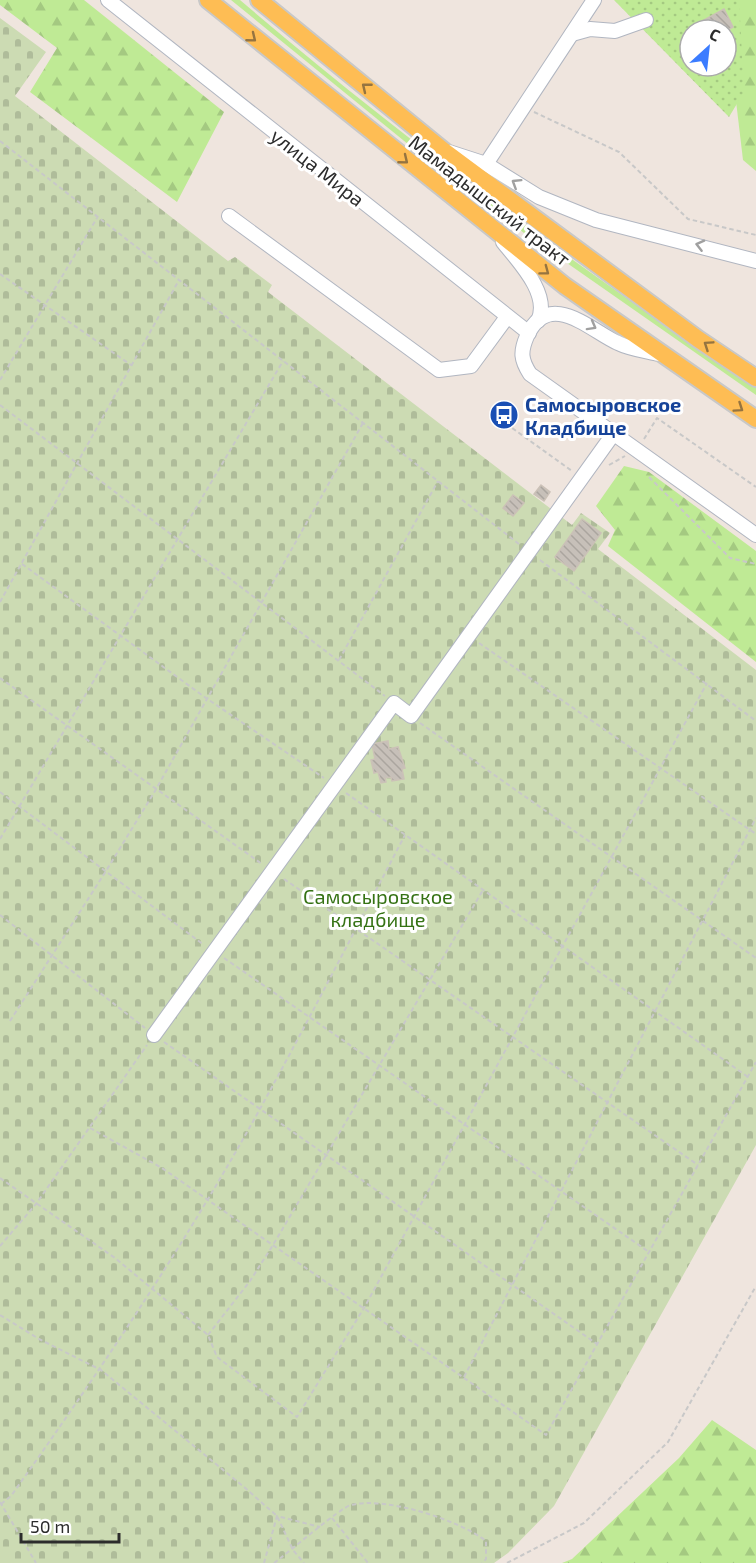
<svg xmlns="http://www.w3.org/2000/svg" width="756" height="1563" font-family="'Exo 2',sans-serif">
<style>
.grass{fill:#bfea95}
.forest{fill:url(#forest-firs)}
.cemetery{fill:url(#cemetery-stones)}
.park{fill:url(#park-dots);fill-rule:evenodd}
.building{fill:url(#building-back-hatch);stroke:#cbc1b7;stroke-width:1.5}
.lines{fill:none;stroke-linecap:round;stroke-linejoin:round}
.minor-casing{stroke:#b1b6c1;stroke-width:16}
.major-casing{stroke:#c8c8c8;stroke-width:20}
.path{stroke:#c8c8c8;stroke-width:2;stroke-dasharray:4.5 3;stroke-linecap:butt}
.minor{stroke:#fff;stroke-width:14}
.major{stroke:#febd54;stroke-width:16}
.oneway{stroke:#957440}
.oneway2{stroke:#a0a0a0}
.labels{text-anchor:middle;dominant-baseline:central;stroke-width:6;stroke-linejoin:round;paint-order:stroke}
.street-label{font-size:20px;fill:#2c2c2c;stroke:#fff}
.transit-label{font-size:20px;font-weight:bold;fill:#164399;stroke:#fff;text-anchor:start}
.park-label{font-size:20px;fill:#357214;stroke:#fff}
</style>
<defs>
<pattern id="forest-firs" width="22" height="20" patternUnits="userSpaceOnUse" patternTransform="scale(1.5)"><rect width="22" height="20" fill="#bfea95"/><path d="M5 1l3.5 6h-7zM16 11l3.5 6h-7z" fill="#a4c981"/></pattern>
<pattern id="cemetery-stones" width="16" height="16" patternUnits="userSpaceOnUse" patternTransform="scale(1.5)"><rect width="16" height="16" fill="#ccdbb3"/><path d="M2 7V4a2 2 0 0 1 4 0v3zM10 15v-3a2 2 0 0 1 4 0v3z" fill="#afbc9a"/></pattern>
<pattern id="park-dots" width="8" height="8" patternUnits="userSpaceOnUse" patternTransform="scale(1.5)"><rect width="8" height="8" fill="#bfea95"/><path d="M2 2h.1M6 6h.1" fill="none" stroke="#a4c981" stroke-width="1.8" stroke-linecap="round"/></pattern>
<pattern id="building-back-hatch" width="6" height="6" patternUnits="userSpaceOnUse" patternTransform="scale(1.5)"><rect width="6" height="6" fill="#c7c0b9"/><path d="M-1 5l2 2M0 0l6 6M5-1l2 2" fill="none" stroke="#aba59f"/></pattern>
</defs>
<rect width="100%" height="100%" fill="#efe5de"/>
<path class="grass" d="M231,0H240C404,140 577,267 756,387V395L524,233L414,149Z"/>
<g class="forest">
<polygon points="0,0 84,0 224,112 177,202 30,92 57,48 0,5"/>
<polygon points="724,0 756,0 756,171 743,160"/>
<polygon points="624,466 649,472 756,551 756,662 608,546 615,530 596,506"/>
<polygon points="712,1420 756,1450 756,1563 562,1563 572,1559 679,1458"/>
</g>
<polygon class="cemetery" points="0,18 46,52 15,96 228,261 235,257 272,285 268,292 572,525 581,513 610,533 598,549 756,670 756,1145 554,1506 508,1553 494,1563 0,1563"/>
<path class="park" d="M614,0H739L744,92L729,117ZM690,30H726V66H690Z"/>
<g class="building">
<polygon points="724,9 733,27 726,31 709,30 704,20"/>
<polygon points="541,485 550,492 544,501 534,494"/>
<polygon points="513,495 524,503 513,516 503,508"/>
<polygon points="582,519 601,533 574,571 555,557"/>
<polygon points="388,741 389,749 398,747 405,768 402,769 404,779 392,781 391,777 385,778 386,782 381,783 378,772 374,773 371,760 375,759 372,744"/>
</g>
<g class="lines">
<g class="minor-casing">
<g id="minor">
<polyline points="108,0 529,333"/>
<polyline points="572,34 590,29 615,31 646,20"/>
<polyline points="449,152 486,164 539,197 596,220 756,261"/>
<polyline points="486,164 594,0"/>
<polyline points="229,216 439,370 471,366 507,317"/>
<path d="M503,242C518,261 551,294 538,321"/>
<path d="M659,354C646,351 630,349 618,343C591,331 549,288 527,336C520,352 521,360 530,374L756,535"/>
<polyline points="154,1035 394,703 411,716 614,433"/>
</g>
</g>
<g class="major-casing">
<g id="major">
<polyline points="208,0 565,286 756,419"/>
<polyline points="259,0 444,151 698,339 756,378"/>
</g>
</g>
<g class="path">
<polyline points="534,112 619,152 688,219 756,235"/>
<polyline points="0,141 519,544"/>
<polyline points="0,274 131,365"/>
<polyline points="0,380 97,218"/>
<polyline points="0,405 385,696"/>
<polyline points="494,415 572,471"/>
<polyline points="644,439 657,418 756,487"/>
<polyline points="609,465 625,456"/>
<polyline points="649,477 730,558 756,564"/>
<polyline points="540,560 756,721"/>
<polyline points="22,564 206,698 324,778"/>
<polyline points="0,602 179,280"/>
<polyline points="479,643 756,834"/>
<polyline points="339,660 438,481"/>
<polyline points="0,678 262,864"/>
<polyline points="420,723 756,958"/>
<polyline points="0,792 204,945"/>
<polyline points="346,793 748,1077"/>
<polyline points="0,839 283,361"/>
<polyline points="284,879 698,1165"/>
<polyline points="0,915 145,1028"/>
<polyline points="224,958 649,1252"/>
<polyline points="10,1021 106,871 155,791 363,423"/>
<polyline points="164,1042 597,1344"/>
<polyline points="90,1128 162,1168 546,1435 756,1062"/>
<polyline points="0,1178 115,1258 208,1335 217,1357 297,1417 364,1308 707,683"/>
<polyline points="0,1246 36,1204 147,1045"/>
<polyline points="0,1315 39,1339 101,1370 244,1487 277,1516 293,1550 304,1563"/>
<polyline points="208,1335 250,1281 273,1245 483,890"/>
<polyline points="464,1377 756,818"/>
<polyline points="0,1502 36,1563"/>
<path d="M1,1504L11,1496C100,1371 186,1243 261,1107C310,1018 357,926 405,835"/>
<polyline points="332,1518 368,1563"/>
<polyline points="264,1563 277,1516 320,1527"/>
<path d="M274,1563C288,1553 341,1507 351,1505C385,1496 459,1520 486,1541V1559L482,1563"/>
<polyline points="507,1563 584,1523 668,1442 756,1286"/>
</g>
<use href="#minor" class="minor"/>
<use href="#major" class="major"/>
</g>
<defs><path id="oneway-chevron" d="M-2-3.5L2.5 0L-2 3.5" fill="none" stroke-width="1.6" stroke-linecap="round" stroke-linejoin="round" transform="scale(1.5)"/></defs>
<g class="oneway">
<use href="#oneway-chevron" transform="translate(252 38) rotate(39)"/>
<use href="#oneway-chevron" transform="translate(366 87) rotate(-141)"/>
<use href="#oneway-chevron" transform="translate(404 160) rotate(39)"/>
<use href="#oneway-chevron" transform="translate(545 271) rotate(37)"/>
<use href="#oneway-chevron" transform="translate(708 345) rotate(-146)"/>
<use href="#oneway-chevron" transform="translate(739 408) rotate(34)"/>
</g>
<g class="oneway2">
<use href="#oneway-chevron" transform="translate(516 183) rotate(-148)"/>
<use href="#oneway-chevron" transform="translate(700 245) rotate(-166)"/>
<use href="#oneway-chevron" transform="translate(592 326) rotate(29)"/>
</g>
<defs>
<g id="bus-disc" transform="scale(1.5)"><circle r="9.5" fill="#1a4fb4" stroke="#fff"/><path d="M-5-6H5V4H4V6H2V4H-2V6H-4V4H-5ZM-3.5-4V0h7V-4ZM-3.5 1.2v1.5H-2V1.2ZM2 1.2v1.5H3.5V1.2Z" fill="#fff"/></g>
</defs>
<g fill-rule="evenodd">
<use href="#bus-disc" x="504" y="415"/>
</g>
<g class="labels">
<g class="street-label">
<text transform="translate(318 167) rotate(38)">улица Мира</text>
<text transform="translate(490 200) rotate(38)">Мамадышский тракт</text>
</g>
<g class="transit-label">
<text x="525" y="404">Самосыровское<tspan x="525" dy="23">Кладбище</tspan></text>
</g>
<g class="park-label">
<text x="378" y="896">Самосыровское<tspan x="378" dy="23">кладбище</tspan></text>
</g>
</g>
<g transform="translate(708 48) rotate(27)"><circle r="28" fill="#ffffff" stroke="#ababab" stroke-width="1.5"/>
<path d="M0-4.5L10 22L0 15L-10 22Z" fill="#3b7cff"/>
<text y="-9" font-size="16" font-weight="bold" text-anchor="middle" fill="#2c2c2c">С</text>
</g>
<path d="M21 1533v9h98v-9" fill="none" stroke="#2c2c2c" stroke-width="3"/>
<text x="30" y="1533" font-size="18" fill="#2c2c2c" stroke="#ffffff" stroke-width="4.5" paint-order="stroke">50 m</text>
</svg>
